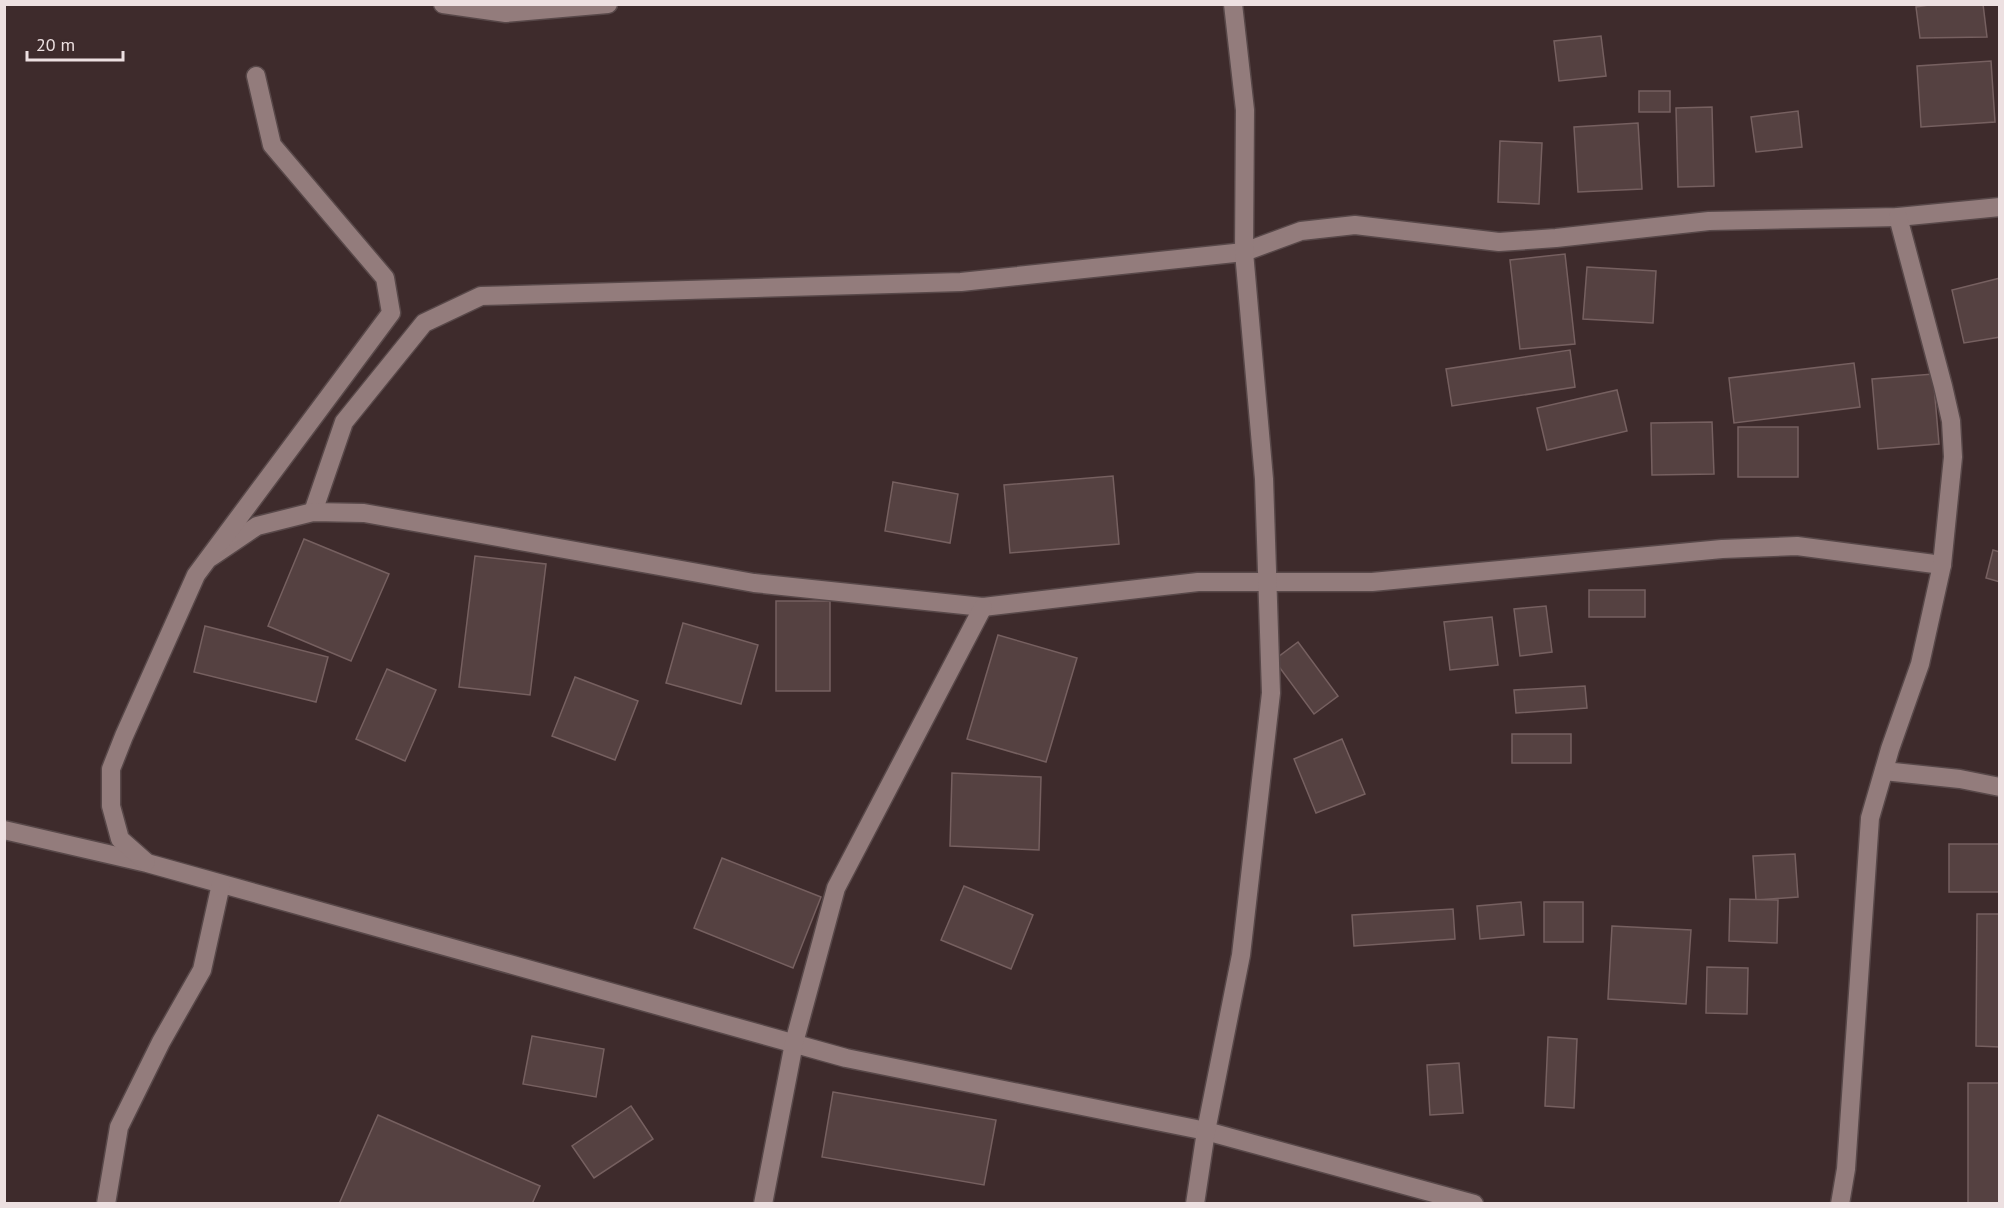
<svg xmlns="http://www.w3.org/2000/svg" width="2004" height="1208" font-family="'PT Sans',sans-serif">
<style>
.building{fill:#554141;stroke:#766060;stroke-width:1.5}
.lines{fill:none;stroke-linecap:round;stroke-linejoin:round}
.minor-casing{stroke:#584849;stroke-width:21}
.minor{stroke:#937c7c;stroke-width:18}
</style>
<rect width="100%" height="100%" fill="#3e2b2c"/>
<g class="building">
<polygon points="1935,4 1983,4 1987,37 1920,38 1916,7"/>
<polygon points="1601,36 1606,76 1559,81 1554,41"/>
<polygon points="1991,61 1995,122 1921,127 1917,66"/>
<rect x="1639" y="91" width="31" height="21"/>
<polygon points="1712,107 1714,186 1678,187 1676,108"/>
<polygon points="1798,111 1802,147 1756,152 1751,117"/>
<polygon points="1638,123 1642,189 1578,192 1574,127"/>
<polygon points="1500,141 1542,143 1539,204 1498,202"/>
<polygon points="1565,254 1575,344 1520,349 1510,260"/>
<polygon points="1587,267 1656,271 1653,323 1583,319"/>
<polygon points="2000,278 2000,337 1964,343 1952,290"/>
<polygon points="1570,350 1575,387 1452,406 1446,369"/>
<polygon points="1854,363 1860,407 1734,423 1729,378"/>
<polygon points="1933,374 1939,444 1878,449 1872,379"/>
<polygon points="1617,390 1627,431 1547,450 1537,408"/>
<polygon points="1712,422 1714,474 1652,475 1651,423"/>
<rect x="1738" y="427" width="60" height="50"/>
<polygon points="1113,476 1119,544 1010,553 1004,485"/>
<polygon points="893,482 958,494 950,543 885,531"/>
<polygon points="304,539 389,574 351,661 268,626"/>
<polygon points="1993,550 2000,552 2000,582 1986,578"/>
<polygon points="475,556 546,564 530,695 459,687"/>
<rect x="1589" y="590" width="56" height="27"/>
<rect x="776" y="601" width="54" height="90"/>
<polygon points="1546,606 1552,652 1520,656 1514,609"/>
<polygon points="1492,617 1498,665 1450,670 1444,622"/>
<polygon points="683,623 758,645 741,704 666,683"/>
<polygon points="205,626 328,657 316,702 194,672"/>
<polygon points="998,635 1077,658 1046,762 967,739"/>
<polygon points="1298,642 1338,696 1314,714 1274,660"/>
<polygon points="387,669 436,690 405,761 356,739"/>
<polygon points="575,677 638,701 615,760 552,736"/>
<polygon points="1585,686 1587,708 1516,713 1514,690"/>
<rect x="1512" y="734" width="59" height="29"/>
<polygon points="1342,739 1365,794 1316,813 1294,759"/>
<polygon points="952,773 1041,777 1039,850 950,846"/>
<rect x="1949" y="844" width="51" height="48"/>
<polygon points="1795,854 1798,897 1756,900 1753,856"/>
<polygon points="722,858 821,897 793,968 694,928"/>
<polygon points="964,886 1033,915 1011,969 941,940"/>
<polygon points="1730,899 1778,900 1777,943 1729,941"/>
<polygon points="1521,902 1524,935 1480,939 1477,906"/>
<rect x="1544" y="902" width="39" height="40"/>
<polygon points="1453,909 1455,939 1354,946 1352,915"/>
<polygon points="1977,914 2000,914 2000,1047 1976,1046"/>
<polygon points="1612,926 1691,930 1686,1004 1608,999"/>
<polygon points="1707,967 1748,968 1747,1014 1706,1013"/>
<polygon points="532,1036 604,1049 596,1097 523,1084"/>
<polygon points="1548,1037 1577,1039 1574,1108 1545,1106"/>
<polygon points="1459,1063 1463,1113 1430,1115 1427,1065"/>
<rect x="1968" y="1083" width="32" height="121"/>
<polygon points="833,1092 996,1120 984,1185 822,1157"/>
<polygon points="631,1106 653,1139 594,1178 572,1146"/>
<polygon points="378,1115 540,1186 532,1204 339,1204"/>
</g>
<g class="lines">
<g class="minor-casing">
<g id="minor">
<polyline points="443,4 506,13 608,4"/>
<polyline points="313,512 344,422 424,323 481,296 961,282 1244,252 1301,231 1355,225 1499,242 1556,238 1709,221 1898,217 2000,207"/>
<polyline points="211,557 257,526 313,512 364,513 754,583 983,607 1198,582 1372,582 1722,549 1797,546 1942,565"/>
<polyline points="1884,771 1960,779 2000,787"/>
<polyline points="4,830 147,863 846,1058 1206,1131 1474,1204"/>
<polyline points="146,862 120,839 111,806 111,769 124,736 196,575 391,313 385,278 272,145 256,76"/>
<polyline points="106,1204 119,1127 161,1042 202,970 221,884"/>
<polyline points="763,1204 794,1043 836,888 983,607"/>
<polyline points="1195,1204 1206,1131 1241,955 1271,693 1264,479 1244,252 1245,110 1233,4"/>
<polyline points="1840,1204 1846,1169 1870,818 1890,749 1920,664 1942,565 1953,457 1951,421 1943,386 1898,217"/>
</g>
</g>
<use href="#minor" class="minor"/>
</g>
<rect width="2004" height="1208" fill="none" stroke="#ede0e1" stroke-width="12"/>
<path d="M27 51v9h96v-9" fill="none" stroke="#ede0e1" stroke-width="3"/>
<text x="36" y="51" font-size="18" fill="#ede0e1" stroke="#3e2b2c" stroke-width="4.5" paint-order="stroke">20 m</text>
</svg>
